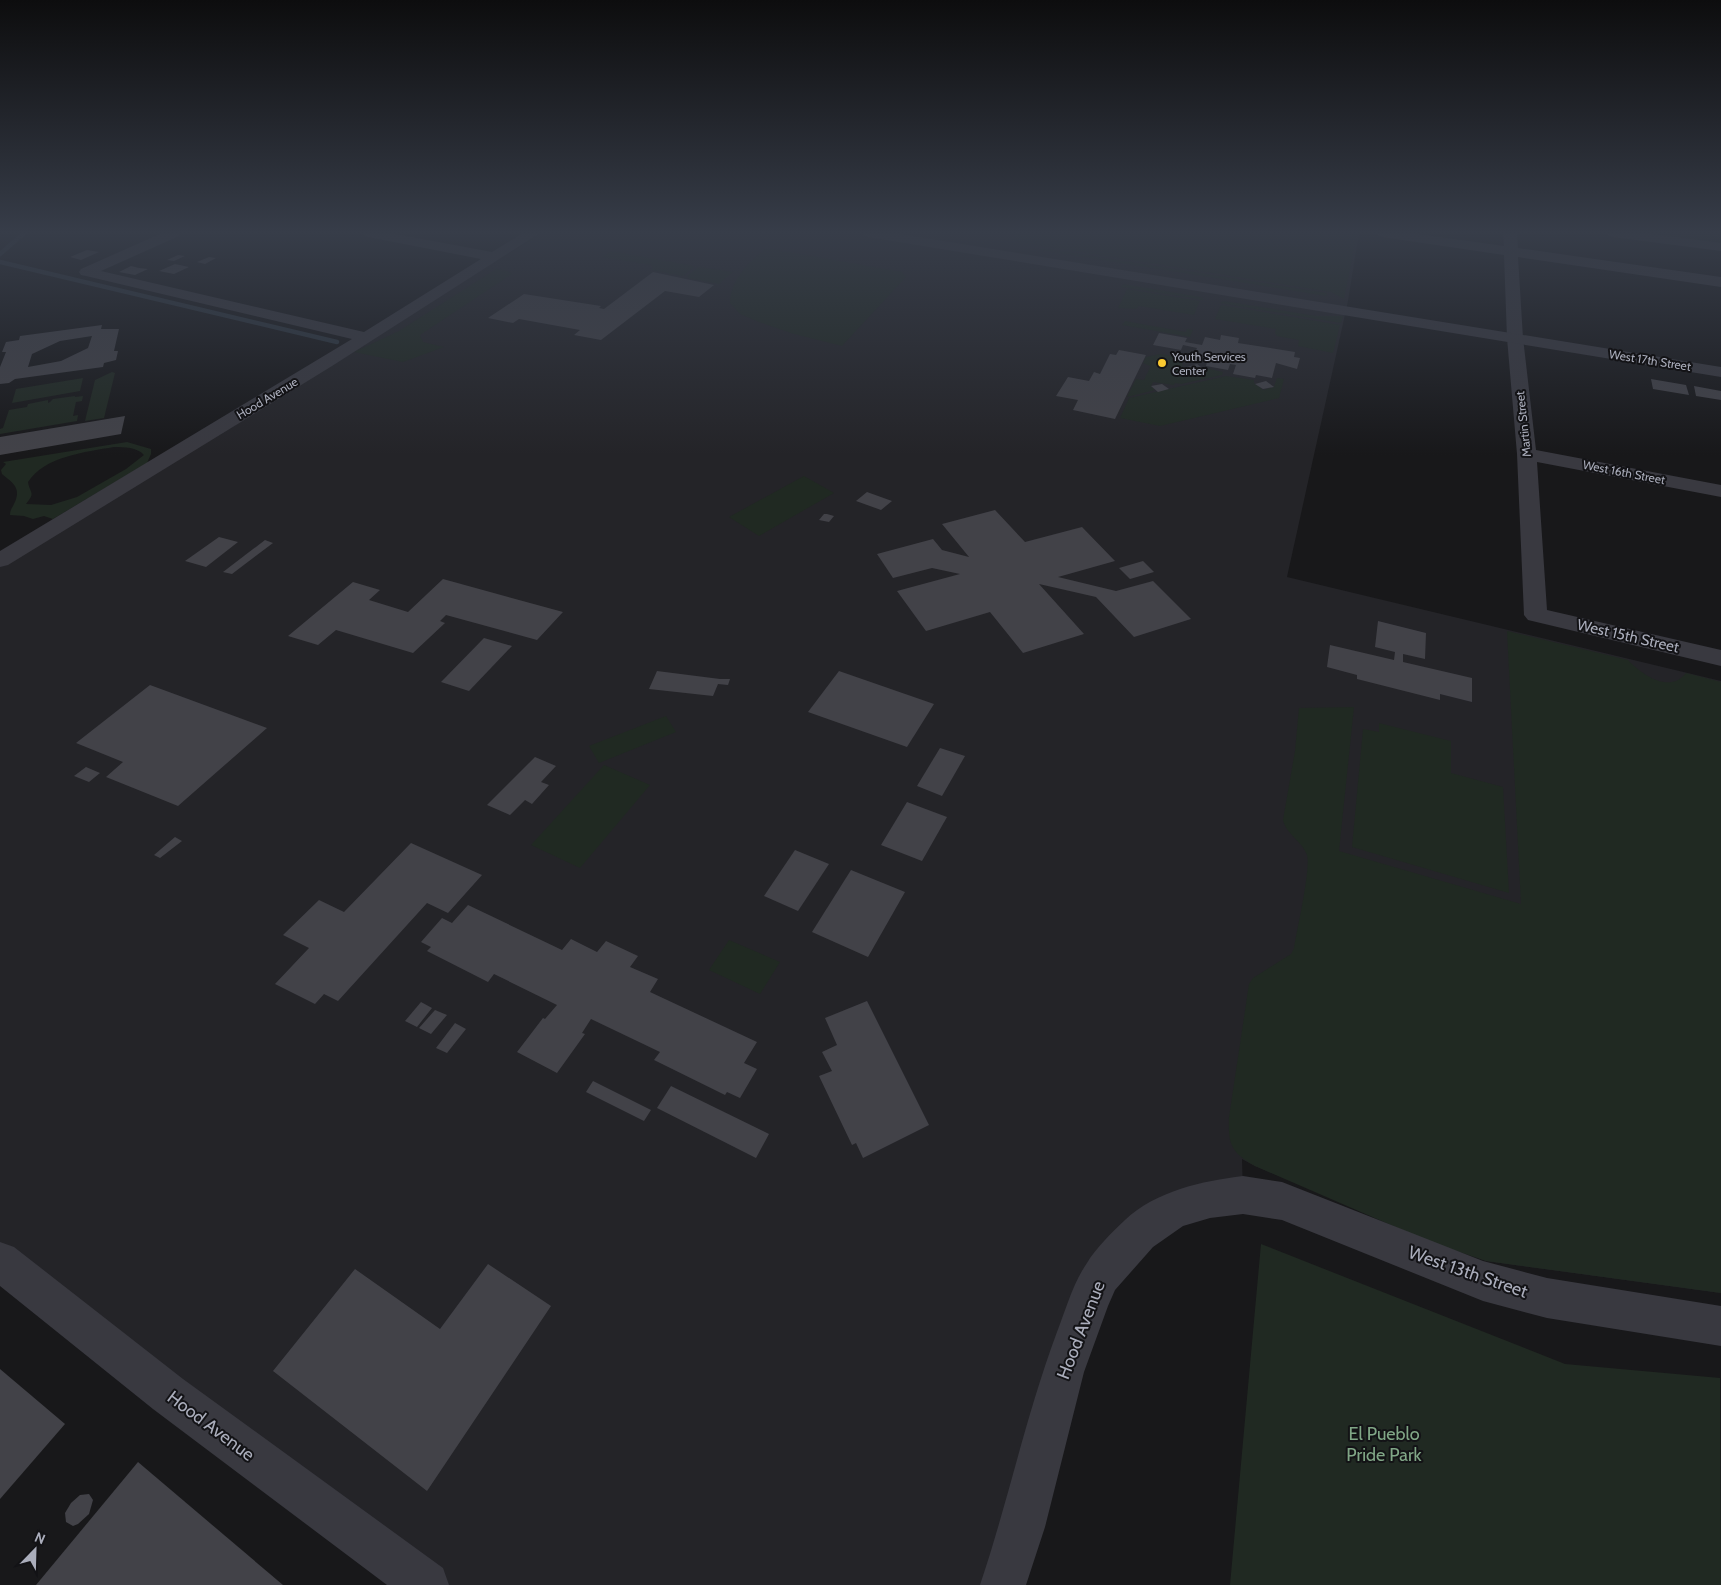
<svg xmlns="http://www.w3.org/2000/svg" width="1721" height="1585" font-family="Cabin,sans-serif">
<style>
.built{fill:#242428}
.green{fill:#202922;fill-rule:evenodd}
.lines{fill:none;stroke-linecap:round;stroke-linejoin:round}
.stream{stroke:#2d363f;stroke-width:4.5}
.building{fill:#424248;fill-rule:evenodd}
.minor{fill:#393940;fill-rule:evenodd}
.tertiary{fill:#393940;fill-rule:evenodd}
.poi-dot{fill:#f9c931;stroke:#131316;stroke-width:2}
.labels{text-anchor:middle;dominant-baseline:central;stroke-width:4;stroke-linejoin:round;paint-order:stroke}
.far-poi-label{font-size:12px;fill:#aaadbb;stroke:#131316;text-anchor:start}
.far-street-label{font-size:12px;fill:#aaadbb;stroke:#131316}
.street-label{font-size:15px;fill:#aaadbb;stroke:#131316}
.near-street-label{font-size:18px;fill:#aaadbb;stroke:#131316}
.near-park-label{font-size:18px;fill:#80a686;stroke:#131316}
</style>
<rect width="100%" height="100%" fill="#18181a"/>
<polygon class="built" points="542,233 1359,233 1348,301 1287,577 1721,681 1721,1293 1486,1261 1255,1166 1242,1159 1243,1195 1209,1199 1101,1276 1002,1585 430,1585 0,1257 0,562"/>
<g class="green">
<polygon points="1019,233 1350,233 1357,234 1344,299 1331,292 1013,241"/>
<polygon points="1612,233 1721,233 1721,247"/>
<path d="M766,248L902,272L906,277L842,346L794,334L759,322L740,314L730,303C730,280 749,262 766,248Z"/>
<polygon points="1042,248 1327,293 1326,296 1040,250"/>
<polygon points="611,251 695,266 683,276 652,270 653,267 651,265 602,257"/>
<polygon points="699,267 733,272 719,284 687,278 689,277 687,276"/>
<polygon points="496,269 508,271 512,274 420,335 423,342 444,347 403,362 354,352 399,331"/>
<polygon points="1123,284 1201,297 1204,300 1121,287"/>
<polygon points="1127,289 1200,301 1194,315 1139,306 1136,309 1118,308"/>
<polygon points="1224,301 1316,316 1343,316 1341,323 1219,303"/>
<polygon points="1221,305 1340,325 1333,353 1298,346 1299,340 1277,336 1275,333 1276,329 1215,319"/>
<polygon points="1125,321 1186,332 1187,329 1193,330 1190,337 1122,325"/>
<polygon points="1160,354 1183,358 1182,367 1186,367 1194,372 1205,370 1206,368 1223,372 1222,375 1181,384 1175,383 1174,385 1153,382 1151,386 1155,390 1127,397 1136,379 1144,380 1155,357 1150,366 1143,363 1146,357"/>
<polygon points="112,372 115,373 104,418 85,421 95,380"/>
<polygon points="1226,376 1254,380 1254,383 1263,390 1274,387 1277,378 1284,379 1279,398 1160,426 1120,418 1129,398"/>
<polygon points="83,378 80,391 12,403 16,389"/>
<polygon points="75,396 75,397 83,396 82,401 76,402 73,416 78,415 77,421 0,434 0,429 3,428 9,410 27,407 28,404 48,400 48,403 50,402 53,399"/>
<path d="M127,442L151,449V454L147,463L53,519L44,516L33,519L24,516L10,515C10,510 12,508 14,504C22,488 13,483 2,474L1,470L6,464L3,462ZM114,447C124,447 137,447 144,455L126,469L77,497L51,505L26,504C36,492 30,494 28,482C45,456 86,452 114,447Z"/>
<polygon points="804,476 834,493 759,536 729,517"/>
<path d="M1507,631L1628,660C1642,675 1670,694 1686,673L1721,682V1293L1486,1261L1430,1242L1255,1166C1231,1152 1228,1145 1229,1117L1249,984L1253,978L1291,954L1294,948C1297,930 1311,868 1307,855C1302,841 1286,834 1283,820L1295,751L1299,708L1354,707L1339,851L1521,904Z"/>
<polygon points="666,716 676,732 599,763 589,746"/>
<polygon points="1379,723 1451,741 1451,773 1503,787 1509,893 1352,847 1363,729 1379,732"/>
<polygon points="604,765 650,785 580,868 531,845"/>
<polygon points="729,940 780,962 760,994 709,970"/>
<polygon points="1261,1244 1565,1364 1720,1378 1721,1585 1230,1585"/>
</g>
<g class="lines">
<g class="stream">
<polyline points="0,254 24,233"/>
<polyline points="0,262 337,342"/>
</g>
</g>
<g class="building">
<polygon points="87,250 99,252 81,260 70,257"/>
<polygon points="178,255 185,256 174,261 167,260"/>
<polygon points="209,257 216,258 205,264 197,262"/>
<polygon points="175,264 189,267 174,274 159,271"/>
<polygon points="131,266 139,268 148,269 135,275 119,272"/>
<polygon points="653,272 714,285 699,297 665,291 601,340 574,335 580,330 519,319 513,323 488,318 524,294 601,306 599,308 604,309"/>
<path d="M102,325L101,329H119L114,351H118L116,360L104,363L103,367L15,379L9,383L0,384V367L6,352H2L6,342L19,340L20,336ZM92,336L88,348L61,361L28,367L32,354L60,341Z"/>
<polygon points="1159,333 1187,338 1185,342 1202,345 1205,337 1220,340 1221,335 1239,338 1238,343 1295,352 1294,357 1300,358 1297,369 1276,363 1272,378 1256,375 1255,378 1233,374 1236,365 1230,364 1228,370 1206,366 1207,362 1192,360 1197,348 1183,345 1181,350 1153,345"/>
<polygon points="1119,350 1146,355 1115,419 1073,410 1078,400 1056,396 1068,377 1089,381 1094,372 1100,374 1110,354 1116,355"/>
<polygon points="1197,364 1205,370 1194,372 1187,367"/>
<polygon points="1651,379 1686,385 1689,395 1653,389"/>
<polygon points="1266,381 1274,387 1263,389 1255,384"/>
<polygon points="1162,384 1169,389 1158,392 1151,386"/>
<polygon points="1694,386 1721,391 1721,400 1696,396"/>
<polygon points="125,416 121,434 0,455 0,437"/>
<polygon points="867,492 892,501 881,510 856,501"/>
<polygon points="995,510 1025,542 1082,527 1115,561 1058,577 1116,591 1153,581 1191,619 1134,637 1096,597 1039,584 1084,634 1023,653 990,612 926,631 897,591 960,574 932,568 893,578 877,554 933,539 942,550 969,557 942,524"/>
<polygon points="824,514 827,514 834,516 829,522 819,520"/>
<polygon points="219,537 238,542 206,567 185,561"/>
<polygon points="265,540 273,543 232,574 223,572"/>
<polygon points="1143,561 1154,572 1130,579 1119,568"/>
<polygon points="443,579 563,612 537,640 446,615 440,621 445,623 413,653 336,630 318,645 288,636 353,582 380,590 369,600 408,612"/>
<polygon points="1378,621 1426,633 1425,659 1403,654 1403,662 1472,678 1472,702 1440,694 1440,700 1357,679 1357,675 1327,667 1330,645 1394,660 1395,652 1375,647"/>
<polygon points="484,638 512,646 469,691 441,682"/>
<polygon points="657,671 720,679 730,679 728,685 718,684 713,696 649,689"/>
<polygon points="839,671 934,704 907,747 808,712"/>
<polygon points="150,685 267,728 178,806 106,777 123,762 76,743"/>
<polygon points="940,748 965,756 942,796 917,786"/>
<polygon points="535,757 556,766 541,782 549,785 532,804 525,800 510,815 487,805"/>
<polygon points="86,767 100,773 89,782 74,776"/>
<polygon points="907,802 947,817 922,861 881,845"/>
<polygon points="175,837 182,841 160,858 154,855"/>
<polygon points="411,843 482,875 448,913 427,903 338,1001 324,994 315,1004 275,984 309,948 283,935 319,900 344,912"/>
<polygon points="795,850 829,864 798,911 764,896"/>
<polygon points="851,870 905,892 868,957 812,932"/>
<polygon points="468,905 562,950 571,939 597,952 606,941 638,956 630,967 658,979 650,992 757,1042 744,1063 757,1069 740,1098 727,1092 725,1095 654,1060 660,1052 591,1019 582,1033 585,1034 557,1073 517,1052 543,1018 545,1019 557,1005 494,974 488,982 427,951 431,947 421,942 442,918 452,923"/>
<polygon points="867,1001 929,1125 863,1158 856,1143 852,1145 819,1076 832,1071 822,1052 837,1045 825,1018"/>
<polygon points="421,1002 432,1008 417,1027 405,1021"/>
<polygon points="435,1010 447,1015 431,1034 419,1028"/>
<polygon points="455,1023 466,1029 447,1053 436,1048"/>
<polygon points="593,1081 651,1110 644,1121 586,1092"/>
<polygon points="671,1086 769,1134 756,1158 657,1108"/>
<polygon points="488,1264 551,1306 427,1491 273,1371 355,1269 440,1329"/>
<polygon points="0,1369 65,1424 0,1499"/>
<polygon points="138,1462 283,1585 36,1585"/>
<polygon points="89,1494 93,1500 89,1514 78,1524 73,1526 66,1522 65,1513 71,1503 80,1495"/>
</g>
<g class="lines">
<g class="minor">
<polygon points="162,233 181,233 179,236 101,271 364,332 481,259 368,237 361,233 390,233 492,252 523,233 540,233 332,366 8,565 0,567 0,551 352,339 86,276 81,275 79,272 81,269"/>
<polygon points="1375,233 1411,233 1504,246 1503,233 1517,233 1518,248 1721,277 1721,287 1518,257 1523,338 1536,450 1721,485 1721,497 1537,462 1547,610 1721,650 1721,666 1528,620 1524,615 1517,454 1507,338 1504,255 1382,237"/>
<polygon points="1605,233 1644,233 1721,243 1721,251 1612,237"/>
<path d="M1243,1176L1282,1182L1483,1261L1547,1278L1721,1306V1346L1547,1318L1483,1301L1282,1220L1243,1214L1210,1218L1183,1226L1153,1247L1115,1290L1108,1306L1084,1372L1045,1527L1026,1585H980C1008,1502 1026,1415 1057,1332C1066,1309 1073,1283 1087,1263C1095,1249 1113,1231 1125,1220C1156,1191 1202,1181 1243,1176Z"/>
<polygon points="0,1242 14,1247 183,1379 443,1568 449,1585 387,1585 153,1409 0,1286"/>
</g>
<polygon class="tertiary" points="861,233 894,233 1721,367 1721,377 868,237"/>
</g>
<linearGradient id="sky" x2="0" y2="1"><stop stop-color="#0d0d0e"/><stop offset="0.51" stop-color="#373d49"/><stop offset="1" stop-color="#373d49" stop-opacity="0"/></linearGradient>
<rect width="1721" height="455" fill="url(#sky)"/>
<circle class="poi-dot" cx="1162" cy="363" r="5"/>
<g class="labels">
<g class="far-poi-label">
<text x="1172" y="356">Youth Services<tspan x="1172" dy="14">Center</tspan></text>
</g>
<g class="far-street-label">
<text transform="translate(1650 360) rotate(9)">West 17th Street</text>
<text transform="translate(267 398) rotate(-31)">Hood Avenue</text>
<text transform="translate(1523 424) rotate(-96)">Martin Street</text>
<text transform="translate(1624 472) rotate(11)">West 16th Street</text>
</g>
<g class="street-label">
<text transform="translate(1628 636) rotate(13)">West 15th Street</text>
</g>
<g class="near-street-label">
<text transform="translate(1468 1272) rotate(19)">West 13th Street</text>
<text transform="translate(1081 1330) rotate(-69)">Hood Avenue</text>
<text transform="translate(211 1426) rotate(37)">Hood Avenue</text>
</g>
<g class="near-park-label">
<text x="1384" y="1434">El Pueblo<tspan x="1384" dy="21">Pride Park</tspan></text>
</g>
</g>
<g transform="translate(35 1550) rotate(23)" stroke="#131316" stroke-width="4" paint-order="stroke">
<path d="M0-4L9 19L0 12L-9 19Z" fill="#aaadbb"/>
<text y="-8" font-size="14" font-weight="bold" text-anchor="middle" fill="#aaadbb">N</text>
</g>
</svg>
